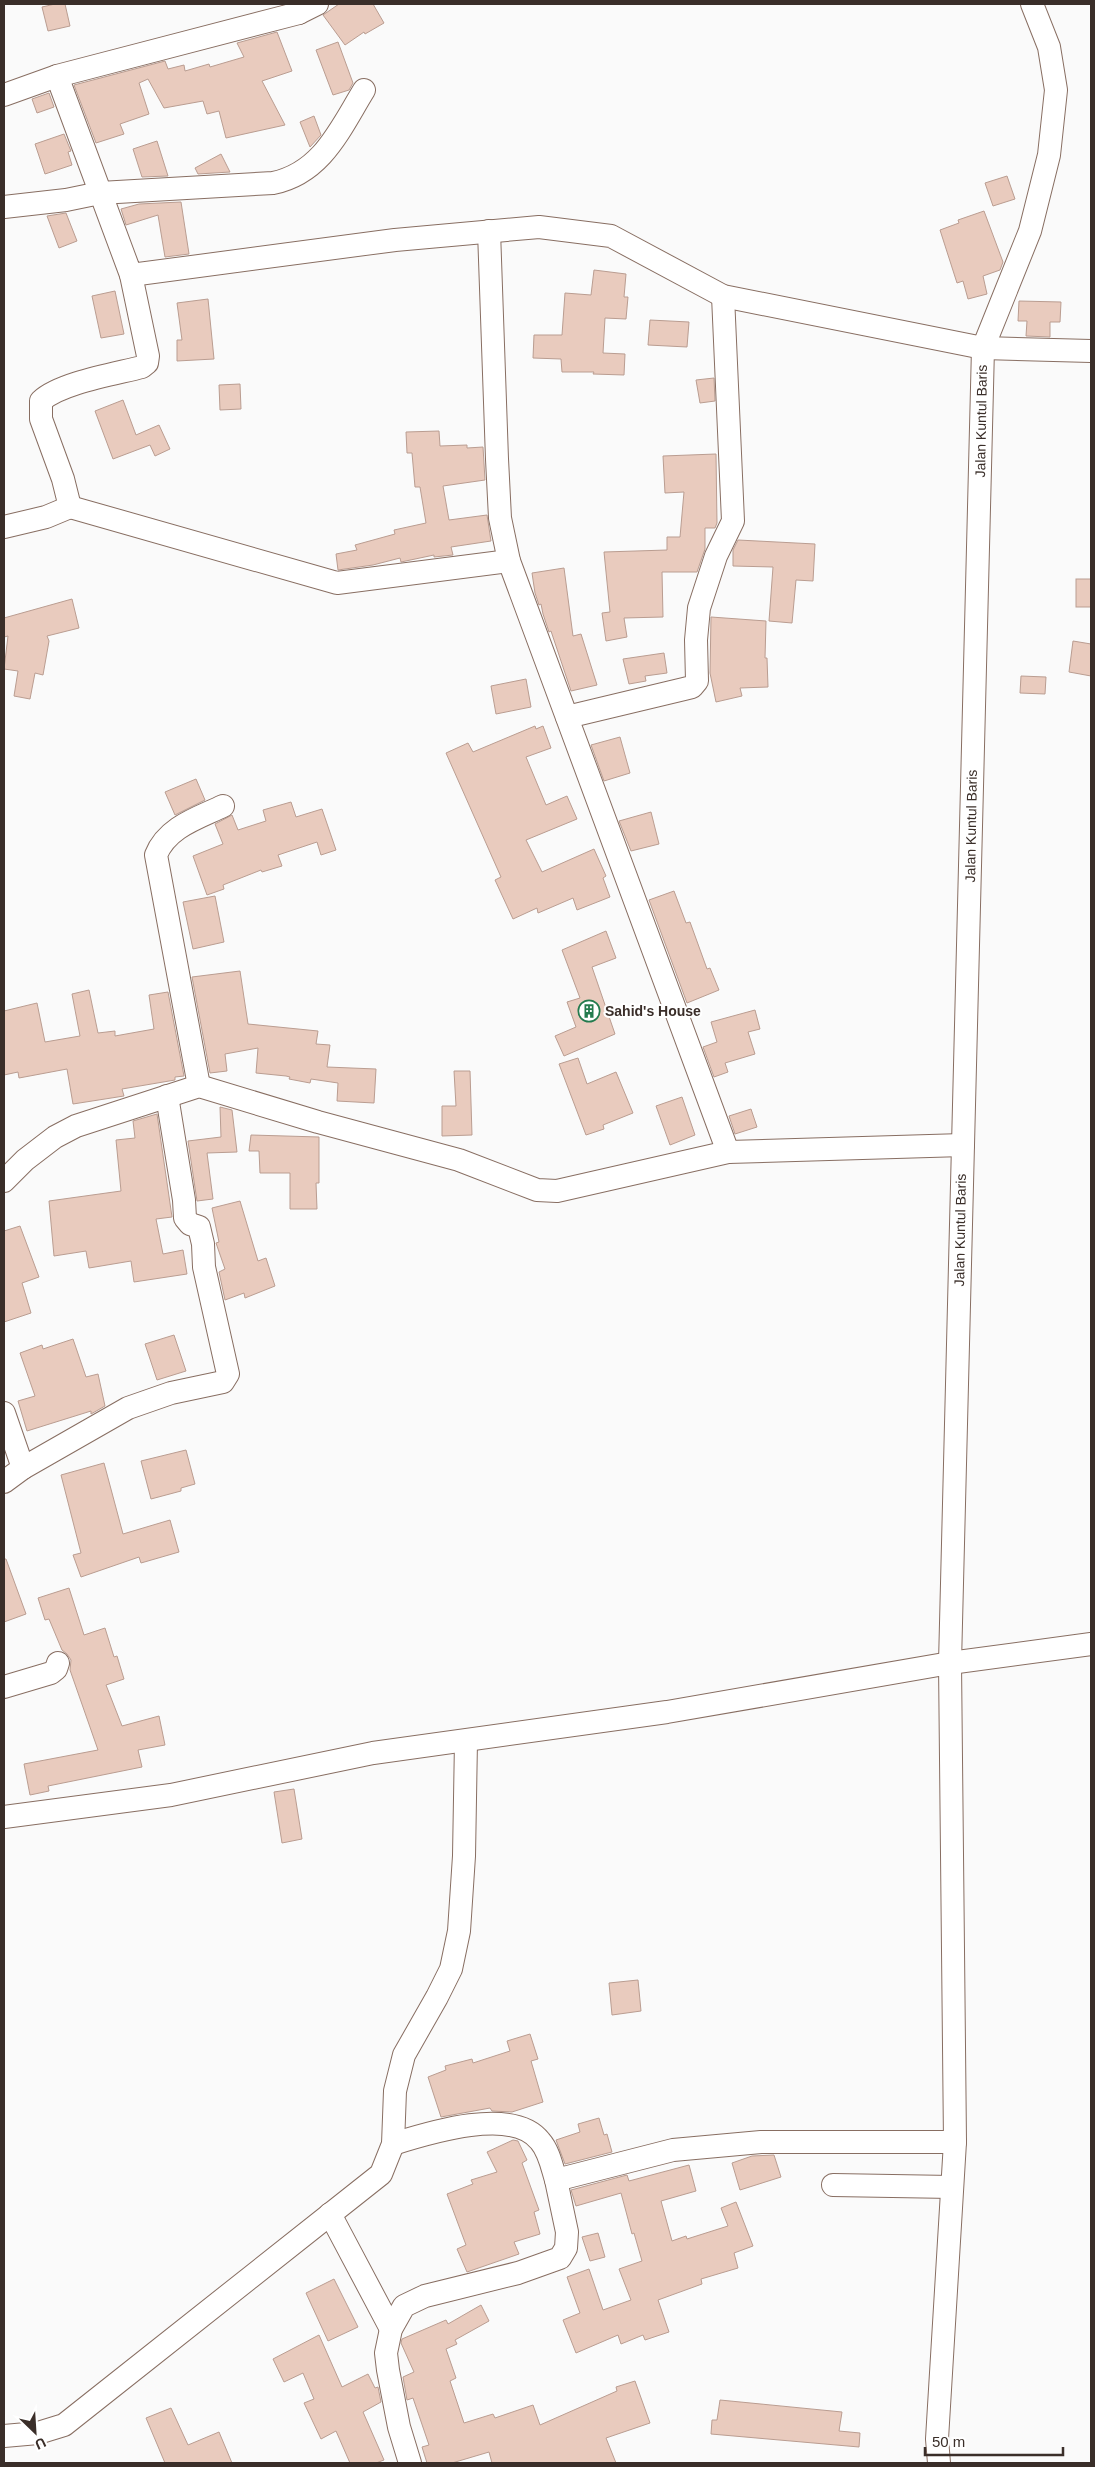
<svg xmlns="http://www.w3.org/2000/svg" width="1095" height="2467" font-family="Helvetica,sans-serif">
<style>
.building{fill:#e9cbbe;stroke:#ba9d91}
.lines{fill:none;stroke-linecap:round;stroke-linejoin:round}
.minor-casing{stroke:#886e62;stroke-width:24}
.minor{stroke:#fff;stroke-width:22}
.labels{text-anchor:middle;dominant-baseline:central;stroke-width:4;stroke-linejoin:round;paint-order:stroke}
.street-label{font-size:14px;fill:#3a2e29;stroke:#fff}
.poi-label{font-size:14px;font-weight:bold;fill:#3a2e29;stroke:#fff;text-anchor:start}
</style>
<rect width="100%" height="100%" fill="#fafafa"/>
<g class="building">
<polygon points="55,4 65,4 70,26 48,31 42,7"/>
<polygon points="339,4 373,4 384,23 365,34 364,32 345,45 323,15"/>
<polygon points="277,32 292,71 262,81 285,125 226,138 219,111 207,114 203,101 164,108 148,79 139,83 149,114 120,124 124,134 96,143 74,85 165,61 168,69 184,65 185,71 209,64 210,67 244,57 237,43"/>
<polygon points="338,42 353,83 349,90 333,95 316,50"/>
<polygon points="49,93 54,107 37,113 32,99"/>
<polygon points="314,116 321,135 310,147 300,122"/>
<polygon points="64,134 71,151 68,152 72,165 45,174 35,144"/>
<polygon points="157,141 168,176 142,177 133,149"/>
<polygon points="221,154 230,172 198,174 195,168"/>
<polygon points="1007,176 1015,199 993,206 985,183"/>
<polygon points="181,202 189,254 165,257 158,215 126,225 121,209 139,204"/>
<polygon points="984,211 1003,262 1000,270 983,276 987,294 968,299 963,281 957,283 940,230 959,223 958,220"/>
<polygon points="66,213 77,241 59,248 47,216"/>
<polygon points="594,270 626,274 624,297 628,297 626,319 605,318 603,353 625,354 624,375 593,374 594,372 562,372 561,359 533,358 534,335 562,335 565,293 591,295"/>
<polygon points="115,291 124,334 101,338 92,296"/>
<polygon points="208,299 214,359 177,361 177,340 182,340 177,303"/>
<polygon points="1019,301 1061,302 1060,322 1050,322 1050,337 1026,336 1027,321 1018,321"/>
<polygon points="650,320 689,322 687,347 648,345"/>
<polygon points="714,378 715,401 700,403 696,380"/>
<polygon points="240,384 241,409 220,410 219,385"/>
<polygon points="123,400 136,435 159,425 170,449 155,456 150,445 113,459 95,411"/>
<polygon points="439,431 440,446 467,445 467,448 483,447 485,480 443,486 449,520 487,515 491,541 451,547 453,555 434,557 434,555 401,562 400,558 373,565 338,570 336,554 357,550 355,545 395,534 394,530 426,523 420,487 415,487 412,453 407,453 406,432"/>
<polygon points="716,454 717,523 715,528 705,528 705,549 697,572 662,572 663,617 624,618 627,637 606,641 602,613 610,612 604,552 667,550 667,537 680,537 684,492 665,493 663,456"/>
<polygon points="738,540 815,544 813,581 796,580 792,623 769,621 773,567 733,566 733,550"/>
<polygon points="564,568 573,636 581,634 597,685 571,691 551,631 549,632 543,614 541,604 539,605 535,593 532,573"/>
<rect x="1076" y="579" width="15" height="28"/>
<polygon points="72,599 79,628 47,636 49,641 43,675 35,673 30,699 14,696 18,671 4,669 8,636 4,637 4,618"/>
<polygon points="711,617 766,621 765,658 767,658 768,687 740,688 742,696 716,702 710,673"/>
<polygon points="1073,641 1091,644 1091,676 1069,672"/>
<polygon points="664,653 667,673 645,676 646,681 629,684 623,659"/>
<polygon points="1021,676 1046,677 1045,694 1020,693"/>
<polygon points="526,679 531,707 496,714 491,686"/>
<polygon points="535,726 536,729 543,726 551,748 526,757 546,805 567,796 577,819 526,840 542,872 594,849 606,876 603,878 610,897 577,910 573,898 538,913 537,908 513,919 495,880 501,877 446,753 468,743 473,752"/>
<polygon points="620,737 630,773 604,781 591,745"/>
<polygon points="196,779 205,800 175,815 165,792"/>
<polygon points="291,802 296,817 322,809 336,850 321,855 317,842 278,855 282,866 262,872 261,870 223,885 224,889 207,895 193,856 223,844 215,824 232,815 238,830 266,821 263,810"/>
<polygon points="651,812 659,844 631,851 619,821"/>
<polygon points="674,891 686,923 690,922 707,969 710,968 719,990 687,1003 649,900"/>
<polygon points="215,896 224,942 193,949 183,902"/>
<polygon points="606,931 616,958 592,967 615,1034 564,1056 555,1036 576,1027 567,1002 580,998 562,950"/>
<polygon points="240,971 248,1024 318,1031 316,1044 330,1045 327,1067 376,1069 374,1103 337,1101 338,1083 311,1079 310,1083 289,1079 290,1077 286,1076 256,1073 258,1048 225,1054 227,1071 210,1073 192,977"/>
<polygon points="89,990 98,1033 115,1031 115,1036 154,1029 149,995 168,992 184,1076 175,1077 175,1080 122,1089 124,1096 73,1104 67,1069 19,1078 18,1072 4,1075 4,1011 37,1003 45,1042 80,1036 72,994"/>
<polygon points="755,1010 760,1029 748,1032 755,1054 725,1063 728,1072 714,1077 703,1047 717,1042 711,1022"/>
<polygon points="578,1058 587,1084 616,1072 633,1113 603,1125 604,1129 586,1135 559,1064"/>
<polygon points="454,1071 470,1071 472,1135 442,1136 442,1106 456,1106"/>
<polygon points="682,1097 695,1135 670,1145 656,1106"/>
<polygon points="220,1107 232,1110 237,1152 207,1153 213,1199 197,1201 188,1141 221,1137"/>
<polygon points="751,1109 757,1127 735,1134 729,1116"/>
<polygon points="157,1114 172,1217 156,1219 163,1254 183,1250 187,1274 134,1282 131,1261 89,1268 86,1251 54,1256 49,1201 121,1191 116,1140 135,1138 133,1121"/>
<polygon points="251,1135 319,1137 319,1183 316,1183 317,1209 290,1209 290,1173 260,1173 259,1151 249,1151"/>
<polygon points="240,1201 258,1261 266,1258 275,1286 245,1298 244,1293 225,1300 219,1272 225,1269 216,1243 219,1242 212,1208"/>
<polygon points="20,1226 39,1277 22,1283 31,1313 4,1322 4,1231"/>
<polygon points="174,1335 186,1371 157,1380 145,1344"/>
<polygon points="73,1339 86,1377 98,1374 105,1406 91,1414 91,1411 27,1431 18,1401 35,1396 20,1353 42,1345 43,1349"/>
<polygon points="186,1450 195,1484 181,1488 181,1491 151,1499 141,1461"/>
<polygon points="104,1463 123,1534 170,1520 179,1552 141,1563 139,1557 81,1577 73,1555 81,1553 61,1475"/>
<polygon points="4,1559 6,1559 26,1614 4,1622"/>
<polygon points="69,1588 84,1635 105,1628 114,1657 117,1656 124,1679 106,1685 122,1726 159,1716 165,1745 138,1750 142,1767 48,1786 49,1791 30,1795 24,1764 98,1750 70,1670 71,1660 67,1654 62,1650 49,1619 45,1620 38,1598"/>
<polygon points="294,1789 302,1839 282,1843 274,1792"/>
<polygon points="638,1980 641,2011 612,2015 609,1983"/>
<polygon points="530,2034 538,2059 531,2061 543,2102 512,2112 492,2111 490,2108 441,2117 428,2077 446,2070 445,2066 472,2059 473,2063 510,2051 507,2041"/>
<polygon points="599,2118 604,2135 607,2134 612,2152 565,2164 556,2140 580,2132 578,2124"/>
<polygon points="513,2140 518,2141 527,2160 522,2163 539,2210 534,2212 540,2234 514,2242 519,2254 467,2272 457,2249 466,2245 447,2194 473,2184 471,2180 497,2172 487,2152"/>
<polygon points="774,2155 781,2177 740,2190 732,2163 752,2156"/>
<polygon points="689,2165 696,2191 661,2201 672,2241 686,2236 687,2239 728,2226 721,2208 736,2202 753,2246 734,2253 738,2268 701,2279 702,2284 658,2300 669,2332 645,2340 643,2335 621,2344 618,2335 576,2353 563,2320 580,2313 567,2277 589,2269 603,2310 631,2300 619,2269 642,2261 634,2233 632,2234 621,2193 576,2206 571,2190 627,2175 629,2181"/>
<polygon points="598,2233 605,2257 590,2261 582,2237"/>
<polygon points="334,2279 358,2327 328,2341 306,2293"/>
<polygon points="481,2305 489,2321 455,2340 457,2344 446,2349 456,2378 450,2381 464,2423 493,2414 495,2418 533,2405 540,2425 617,2391 616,2387 635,2381 650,2423 606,2438 616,2463 492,2463 489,2452 452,2463 427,2463 422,2447 429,2445 413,2398 407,2400 403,2377 414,2372 401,2343 402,2339 446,2320 448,2324"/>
<polygon points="319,2335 342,2387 368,2374 375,2388 378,2387 381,2402 363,2412 384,2460 376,2463 350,2463 336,2431 321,2439 304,2403 314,2399 303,2373 284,2382 273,2359"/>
<polygon points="720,2400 842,2412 839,2431 860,2433 859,2447 711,2434 712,2420 717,2420"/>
<polygon points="171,2408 188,2445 219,2432 232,2463 165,2463 146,2418"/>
</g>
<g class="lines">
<g class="minor-casing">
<g id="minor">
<polyline points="299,13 317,4"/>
<polyline points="57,76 131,275 395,240 539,227 611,236 723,296 983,348 1091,351"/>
<polyline points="4,95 57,76 299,13 298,4"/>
<path d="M4,207L66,200L100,193L273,183C322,173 340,129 364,90"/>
<polyline points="489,231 497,459 500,518 509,561 728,1152"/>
<polyline points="70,507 337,583 509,561"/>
<path d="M4,527L46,517L70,507L63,479L41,419V401C60,383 115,374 142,367L147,363L148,356L131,275"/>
<polyline points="567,717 684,689 692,687 697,681 696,640 699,608 716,556 733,521 723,296"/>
<path d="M199,1086L156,855C167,827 198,818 223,806"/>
<polyline points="4,1181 25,1160 55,1137 76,1126 199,1086 318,1122 459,1160 537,1190 557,1191 728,1152 963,1145"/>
<polyline points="4,1413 23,1468 4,1482"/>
<polyline points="23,1468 128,1408 171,1393 223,1382 228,1374 204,1267 203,1244 199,1227 190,1224 185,1218 184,1200 167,1096"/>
<polyline points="4,1687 51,1673 56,1669 58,1663"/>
<polyline points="4,1817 171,1795 373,1753 667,1712 950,1663 1091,1644"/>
<path d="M393,2144C428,2133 513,2106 540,2141C549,2151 552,2167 556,2180"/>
<polyline points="833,2185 952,2187"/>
<polyline points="330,2214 391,2329"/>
<polyline points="4,2436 38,2433 64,2425 381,2174 393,2144 395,2091 404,2055 437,1997 451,1969 459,1931 464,1856 466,1741"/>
<polyline points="410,2463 399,2427 388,2370 386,2353 391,2329 404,2306 425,2296 518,2273 560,2258 566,2248 567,2232 556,2180 673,2150 761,2142 955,2142"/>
<polyline points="939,2463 937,2439 955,2142 950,1663 983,348 1030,231 1049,155 1056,90 1049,47 1032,4"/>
</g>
</g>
<use href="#minor" class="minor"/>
</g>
<defs>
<g id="building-ring" transform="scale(1.125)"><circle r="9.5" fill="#fff" stroke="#247b4e" stroke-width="1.5"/><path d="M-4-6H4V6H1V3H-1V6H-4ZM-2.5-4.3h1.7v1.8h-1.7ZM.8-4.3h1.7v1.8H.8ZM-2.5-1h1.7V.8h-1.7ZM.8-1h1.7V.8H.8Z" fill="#247b4e"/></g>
</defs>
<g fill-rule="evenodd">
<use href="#building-ring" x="589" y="1011"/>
</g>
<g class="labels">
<g class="street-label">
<text transform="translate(981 421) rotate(-89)">Jalan Kuntul Baris</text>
<text transform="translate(971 826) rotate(-89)">Jalan Kuntul Baris</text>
<text transform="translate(960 1230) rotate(-89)">Jalan Kuntul Baris</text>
</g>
<g class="poi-label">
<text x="605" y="1011">Sahid's House</text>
</g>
</g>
<rect width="1095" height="2467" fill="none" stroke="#3a2e29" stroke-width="10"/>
<g transform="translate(35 2432) rotate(155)" stroke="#ffffff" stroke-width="4" paint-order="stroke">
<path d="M0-4L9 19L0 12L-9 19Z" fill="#3a2e29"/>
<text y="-8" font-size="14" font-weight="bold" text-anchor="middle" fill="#3a2e29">U</text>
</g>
<path d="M925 2447v8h138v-8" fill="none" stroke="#3a2e29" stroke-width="2.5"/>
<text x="932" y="2447" font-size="15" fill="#3a2e29" stroke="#ffffff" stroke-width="4" paint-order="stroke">50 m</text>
</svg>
